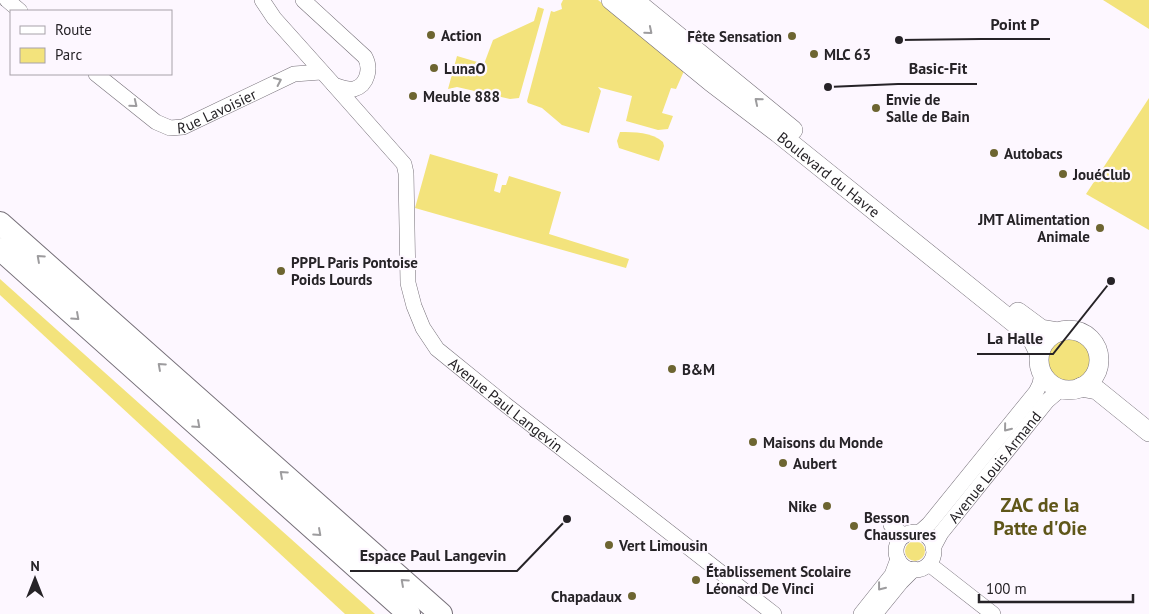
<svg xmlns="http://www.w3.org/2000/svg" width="1149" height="614" font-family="'PT Sans',sans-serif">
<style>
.green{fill:#f3e37c}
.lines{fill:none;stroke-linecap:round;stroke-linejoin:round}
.minor-casing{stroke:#756f78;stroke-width:16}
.major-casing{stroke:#756f78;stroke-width:20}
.highway-casing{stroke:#756f78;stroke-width:24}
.minor{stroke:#fff;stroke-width:15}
.major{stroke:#fff;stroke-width:19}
.highway{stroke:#fff;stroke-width:22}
.oneway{stroke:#9d9c9e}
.poi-dot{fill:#6d6531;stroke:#fdf7ff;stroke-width:2}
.labels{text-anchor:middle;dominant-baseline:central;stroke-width:4.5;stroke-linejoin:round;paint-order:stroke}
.poi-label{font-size:15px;font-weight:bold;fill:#262327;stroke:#fdf7ff;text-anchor:start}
.street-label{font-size:15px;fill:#262327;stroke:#fdf7ff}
.district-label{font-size:20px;font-weight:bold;fill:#5f5619;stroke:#fdf7ff}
.leader{fill:none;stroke:#262327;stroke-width:2}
.callout-dot{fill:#262327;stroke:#fdf7ff;stroke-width:2}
.callout-label{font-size:16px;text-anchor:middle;font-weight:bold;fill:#262327;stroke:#fdf7ff;stroke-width:4.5;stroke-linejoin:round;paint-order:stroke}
</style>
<rect width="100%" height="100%" fill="#fdf7ff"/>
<g class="green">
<polygon points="563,0 598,0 648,39 684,71 676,89 671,88 662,113 673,116 668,129 658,130 626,121 632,96 598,87 601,91 589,133 562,125 542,108 528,103 527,101 551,11 554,12 562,9 561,4"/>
<polygon points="1103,0 1149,0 1149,29"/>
<polygon points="538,7 544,9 519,98 510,99 457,87 448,89 457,56 484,64 493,40 534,21"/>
<polygon points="1149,98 1149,230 1086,194"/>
<path d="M620,132C634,132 652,132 663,142L664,146L659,161L619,148L617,141Z"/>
<polygon points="430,154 498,174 494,191 500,193 502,185 506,185 509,176 561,192 549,234 629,259 626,268 415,208"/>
<polygon points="0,279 375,614 345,614 0,295"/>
<circle cx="1069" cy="360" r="23"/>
<circle cx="915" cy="551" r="10"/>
</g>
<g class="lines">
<g class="minor-casing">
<g id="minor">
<polyline points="7,0 20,11"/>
<path d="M262,0L274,18L334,85C340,87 348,90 354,89C368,85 371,68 365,57L303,0"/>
<path id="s1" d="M96,74L156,122L170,128L183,127L294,74L321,72"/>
<path id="s2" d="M334,85L404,164L406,173L408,283L414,306L423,328L437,349L506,405L774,614"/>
<polyline points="891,525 904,536"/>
<circle cx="915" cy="551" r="19"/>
<polyline points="919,533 929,524 1036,392 1040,384 1042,373"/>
<path id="s3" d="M933,548L941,533L1047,401L1061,389"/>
<polyline points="929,564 993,614"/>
<polyline points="861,614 892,575 898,559"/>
<polyline points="875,614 901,582 914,569"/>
</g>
</g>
<g class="major-casing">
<g id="major">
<path id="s4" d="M611,0L711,82L778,133L1018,326L1032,339L1039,353"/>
<polyline points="634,0 793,130"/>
<polyline points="1018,312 1041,329 1059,332"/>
<circle cx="1069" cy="360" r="30"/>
<polyline points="1081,387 1097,390 1149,432"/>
</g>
</g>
<g class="highway-casing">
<g id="highway">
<polyline points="0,223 441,614"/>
<polyline points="0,249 409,614"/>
</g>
</g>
<use href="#minor" class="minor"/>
<use href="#major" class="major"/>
<use href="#highway" class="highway"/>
</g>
<defs><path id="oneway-chevron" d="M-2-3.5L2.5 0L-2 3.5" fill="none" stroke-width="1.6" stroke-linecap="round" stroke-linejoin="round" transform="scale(1.25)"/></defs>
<g class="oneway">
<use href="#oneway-chevron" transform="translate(649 31) rotate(40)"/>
<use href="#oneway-chevron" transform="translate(278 81) rotate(-25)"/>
<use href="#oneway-chevron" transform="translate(758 101) rotate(-140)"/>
<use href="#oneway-chevron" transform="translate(134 104) rotate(39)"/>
<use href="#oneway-chevron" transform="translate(40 258) rotate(-138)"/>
<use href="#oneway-chevron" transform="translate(76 317) rotate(42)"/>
<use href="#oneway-chevron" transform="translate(161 366) rotate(-138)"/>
<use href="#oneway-chevron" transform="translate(197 425) rotate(42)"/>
<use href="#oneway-chevron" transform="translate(1007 428) rotate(129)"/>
<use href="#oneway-chevron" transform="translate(283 474) rotate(-138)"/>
<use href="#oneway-chevron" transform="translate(318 533) rotate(42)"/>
<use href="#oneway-chevron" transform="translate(404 582) rotate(-138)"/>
<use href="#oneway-chevron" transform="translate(881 587) rotate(128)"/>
</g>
<g class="poi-dot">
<circle cx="431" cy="35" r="5"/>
<circle cx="792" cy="36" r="5"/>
<circle cx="814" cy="54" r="5"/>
<circle cx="434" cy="68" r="5"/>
<circle cx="413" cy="96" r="5"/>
<circle cx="876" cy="108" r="5"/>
<circle cx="994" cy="153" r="5"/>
<circle cx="1063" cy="174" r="5"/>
<circle cx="1100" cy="228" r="5"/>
<circle cx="281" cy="271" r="5"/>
<circle cx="672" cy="369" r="5"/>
<circle cx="753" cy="442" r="5"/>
<circle cx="783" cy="463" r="5"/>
<circle cx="827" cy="506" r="5"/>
<circle cx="854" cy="526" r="5"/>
<circle cx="609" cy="545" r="5"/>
<circle cx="696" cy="580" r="5"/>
<circle cx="632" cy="596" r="5"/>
</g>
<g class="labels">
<g class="poi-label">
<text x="441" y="35">Action</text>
<text x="782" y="36" text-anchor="end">Fête Sensation</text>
<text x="824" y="54">MLC 63</text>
<text x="444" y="68">LunaO</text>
<text x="423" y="96">Meuble 888</text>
<text x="886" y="99">Envie de<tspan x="886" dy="17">Salle de Bain</tspan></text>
<text x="1004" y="153">Autobacs</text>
<text x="1073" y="174">JouéClub</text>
<text x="1090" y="219" text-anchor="end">JMT Alimentation<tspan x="1090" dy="17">Animale</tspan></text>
<text x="291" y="262">PPPL Paris Pontoise<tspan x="291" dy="17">Poids Lourds</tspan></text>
<text x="682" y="369">B&amp;M</text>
<text x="763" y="442">Maisons du Monde</text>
<text x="793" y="463">Aubert</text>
<text x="817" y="506" text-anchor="end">Nike</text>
<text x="864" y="517">Besson<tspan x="864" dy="17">Chaussures</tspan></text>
<text x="619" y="545">Vert Limousin</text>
<text x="706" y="571">Établissement Scolaire<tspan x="706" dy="17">Léonard De Vinci</tspan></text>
<text x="622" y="596" text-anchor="end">Chapadaux</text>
</g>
<g class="street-label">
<text stroke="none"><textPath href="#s1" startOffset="142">Rue Lavoisier</textPath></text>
<text stroke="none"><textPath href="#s4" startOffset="279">Boulevard du Havre</textPath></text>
<text stroke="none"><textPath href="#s2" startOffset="386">Avenue Paul Langevin</textPath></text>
<text stroke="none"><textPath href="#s3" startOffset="102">Avenue Louis Armand</textPath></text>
</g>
<g class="district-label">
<text x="1040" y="505">ZAC de la<tspan x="1040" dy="23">Patte d'Oie</tspan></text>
</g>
</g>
<path class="leader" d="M899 40L981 39H1050M828 87L898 84H977M1111 281L1053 354H977M567 519L517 571H350"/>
<g class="callout-dot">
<circle cx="899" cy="40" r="5"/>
<circle cx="828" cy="87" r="5"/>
<circle cx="1111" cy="281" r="5"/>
<circle cx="567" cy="519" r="5"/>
</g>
<g class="callout-label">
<text x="1015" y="30">Point P</text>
<text x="938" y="74">Basic-Fit</text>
<text x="1015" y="344">La Halle</text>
<text x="433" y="561">Espace Paul Langevin</text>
</g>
<rect x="10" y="10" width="162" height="65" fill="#fdf7ff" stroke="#a7a2a9"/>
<rect x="20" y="26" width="25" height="8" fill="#ffffff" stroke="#a7a2a9"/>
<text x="55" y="35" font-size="15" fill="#262327">Route</text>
<rect x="20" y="48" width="25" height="15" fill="#f3e37c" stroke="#a7a2a9"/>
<text x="55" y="60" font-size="15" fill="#262327">Parc</text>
<g transform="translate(35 579)" stroke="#fdf7ff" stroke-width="4" paint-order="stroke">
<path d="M0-4L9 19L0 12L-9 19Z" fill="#262327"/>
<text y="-8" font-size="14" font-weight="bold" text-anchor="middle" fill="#262327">N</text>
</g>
<path d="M979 594v8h154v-8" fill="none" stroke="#262327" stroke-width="2.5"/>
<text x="986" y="594" font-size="15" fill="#262327" stroke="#fdf7ff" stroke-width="4" paint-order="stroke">100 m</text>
</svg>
